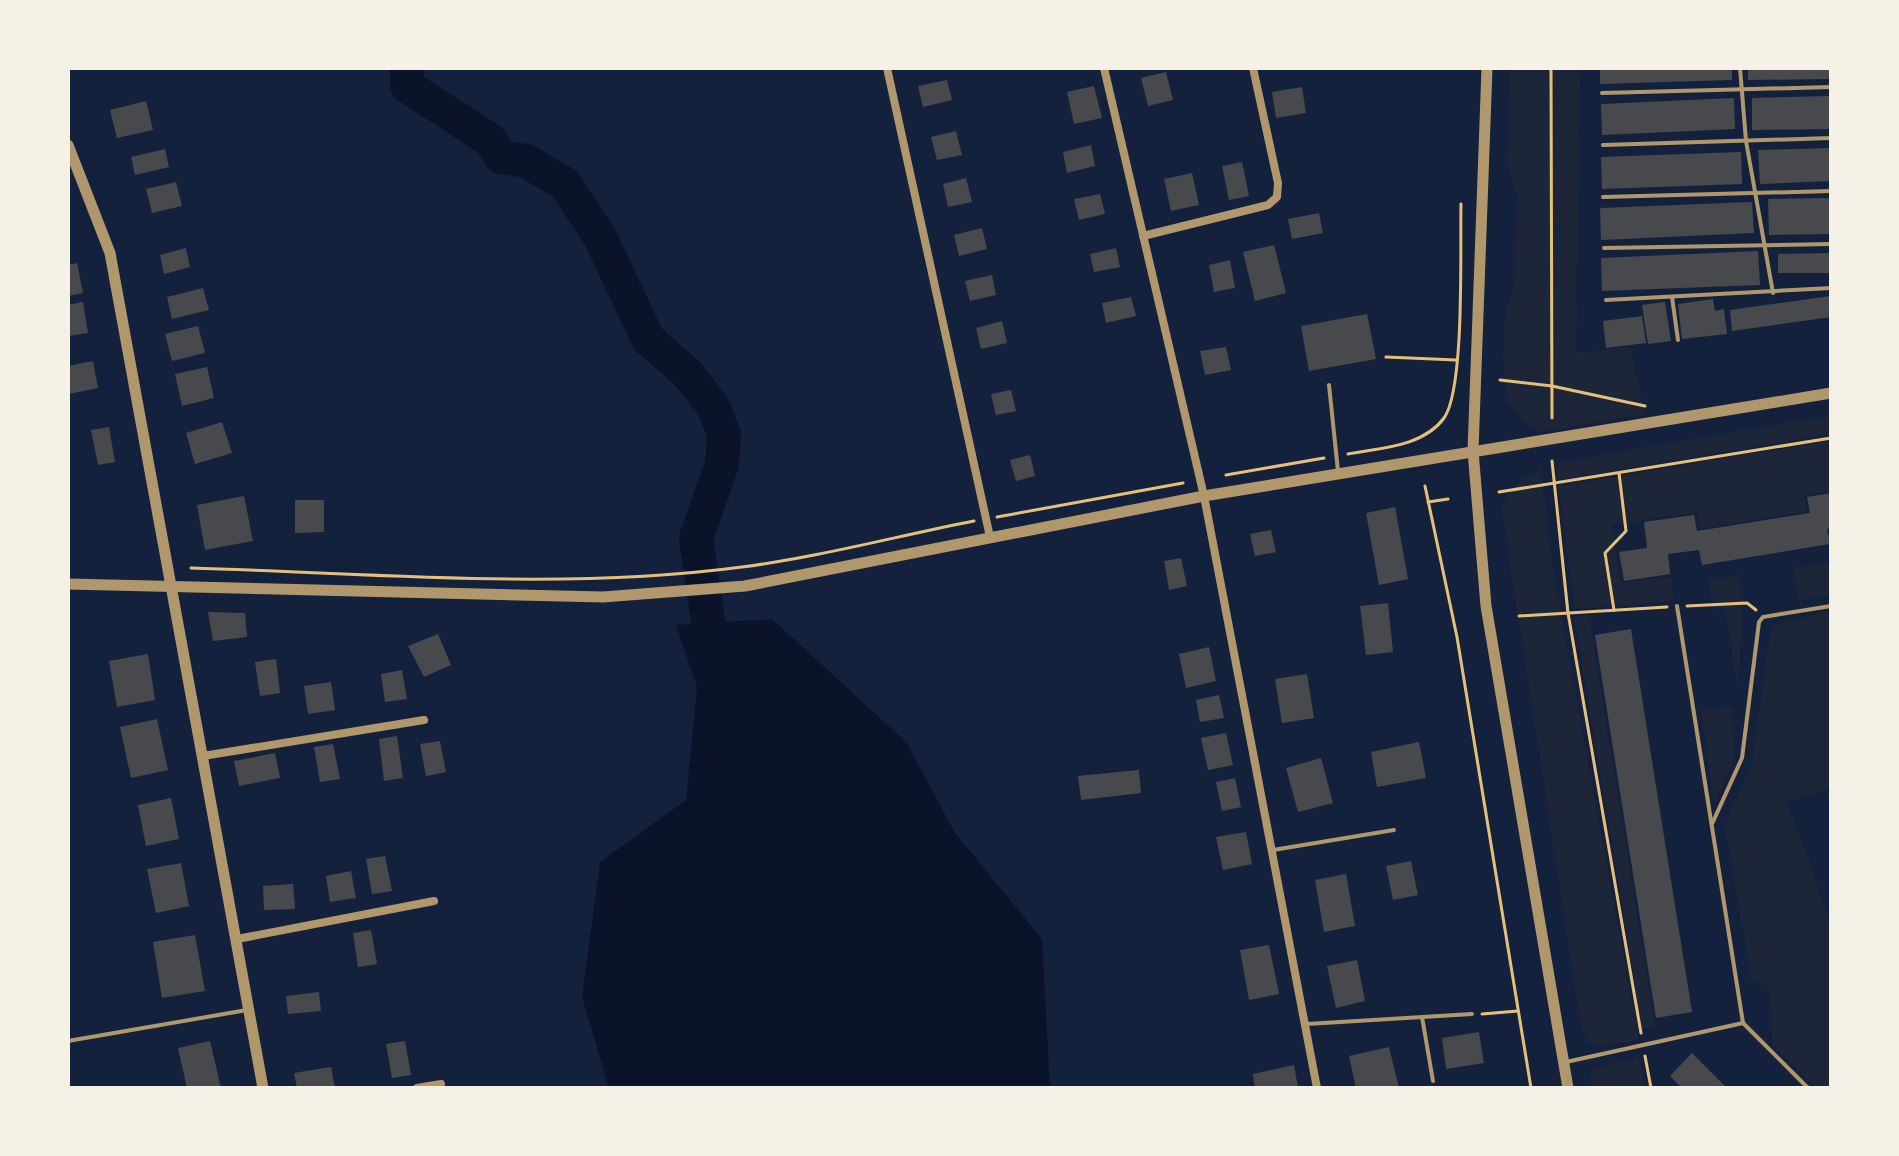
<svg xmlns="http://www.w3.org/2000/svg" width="1899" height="1156" font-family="Arial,sans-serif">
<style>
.green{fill:#1d2539}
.water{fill:#0b132b}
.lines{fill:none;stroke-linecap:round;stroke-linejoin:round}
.river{stroke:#0b132b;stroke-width:34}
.building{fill:#48494c}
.path{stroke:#e5c07b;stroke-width:3}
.service{stroke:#b1986c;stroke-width:4}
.minor{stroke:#b1986c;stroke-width:8}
.tertiary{stroke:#b1986c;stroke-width:11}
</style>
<rect width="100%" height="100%" fill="#14213d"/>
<g class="green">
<polygon points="1511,68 1580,68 1576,353 1630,347 1645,414 1541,432 1525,424 1508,402 1503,377 1504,320 1514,284 1517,193 1507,165"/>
<polygon points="1831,415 1831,434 1556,480 1558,466 1566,461"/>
<polygon points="1831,441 1831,491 1805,495 1807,511 1700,529 1697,512 1612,525 1621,583 1671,577 1673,601 1575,609 1558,486"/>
<path d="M1541,470L1553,570L1639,1040L1600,1046L1588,1042L1581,1028L1502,511C1505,489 1522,477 1541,470Z"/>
<polygon points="1831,562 1831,595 1798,600 1793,568"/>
<polygon points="1740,575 1743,627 1737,689 1725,608 1713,609 1709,579"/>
<polygon points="1831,611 1831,788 1787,802 1831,923 1831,1088 1816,1088 1772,1045 1769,986 1751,980 1725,826 1751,765 1771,626"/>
<polygon points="1589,615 1655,1026 1642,1028 1574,617"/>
<polygon points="1732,706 1735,756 1714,804 1701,710"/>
<polygon points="1639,1058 1644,1088 1590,1088 1592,1071 1606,1064"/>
</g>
<polygon class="water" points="772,619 906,742 955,833 1042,939 1050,1088 609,1088 582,997 600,862 686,800 697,687 676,625"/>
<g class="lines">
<polyline class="river" points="407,68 407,86 490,140 501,157 526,161 565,184 600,237 648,339 688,374 714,408 724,434 722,464 696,538 709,627 718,646 734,660"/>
</g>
<g class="building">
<polygon points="1600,68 1732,68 1732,80 1600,84"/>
<polygon points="1748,68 1831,68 1831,79 1748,80"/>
<polygon points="1166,72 1173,100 1148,106 1141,78"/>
<polygon points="947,80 952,100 923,107 918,86"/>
<polygon points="1094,86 1102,118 1074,124 1067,92"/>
<polygon points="1302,87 1306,113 1276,118 1272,92"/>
<polygon points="1831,96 1831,129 1752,130 1752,98"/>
<polygon points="1734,98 1735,129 1602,135 1601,104"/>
<polygon points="146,101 153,130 117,138 110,110"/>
<polygon points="956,131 962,155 937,160 931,137"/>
<polygon points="1091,145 1095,166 1067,173 1063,152"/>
<polygon points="1831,148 1831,181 1760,184 1758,150"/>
<polygon points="165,149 169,167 135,175 131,157"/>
<polygon points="1741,152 1742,184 1602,189 1601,157"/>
<polygon points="1242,162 1249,196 1229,200 1222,166"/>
<polygon points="1192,173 1199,205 1171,211 1164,179"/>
<polygon points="966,178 972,202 948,207 943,184"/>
<polygon points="176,182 182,206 152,213 146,189"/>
<polygon points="1100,194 1105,214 1079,220 1074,199"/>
<polygon points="1831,198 1831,234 1769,235 1768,199"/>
<polygon points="1752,202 1754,233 1601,240 1600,208"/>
<polygon points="1319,213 1323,233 1292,239 1288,219"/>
<polygon points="982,228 987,249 959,256 954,235"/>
<polygon points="1274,245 1286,293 1255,301 1243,252"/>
<polygon points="186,248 190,267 164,274 160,255"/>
<polygon points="1116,248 1120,267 1094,272 1090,254"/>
<polygon points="1758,251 1760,285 1602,291 1601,258"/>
<polygon points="1831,253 1831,273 1778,273 1778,254"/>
<polygon points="1230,260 1235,288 1214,292 1209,265"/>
<polygon points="77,263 83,293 68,296 68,265"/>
<polygon points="992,275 996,295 970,301 965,281"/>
<polygon points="203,288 209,310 172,319 167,297"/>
<polygon points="1831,296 1831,317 1732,331 1730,310"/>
<polygon points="1131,297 1136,316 1106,323 1102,303"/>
<polygon points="1713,299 1715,311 1724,309 1727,334 1682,339 1678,304"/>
<polygon points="83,302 88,333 68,336 68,305"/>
<polygon points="1665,302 1671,341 1648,344 1642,305"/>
<polygon points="1367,314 1376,359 1309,371 1301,326"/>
<polygon points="1642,316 1646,343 1606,348 1603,321"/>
<polygon points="1002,321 1007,343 981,349 976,328"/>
<polygon points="198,326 205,353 172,361 165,334"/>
<polygon points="1226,347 1231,370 1205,375 1200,351"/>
<polygon points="93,361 98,388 69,394 68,366"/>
<polygon points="207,367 214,398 182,406 175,374"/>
<polygon points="1011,390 1016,411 996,415 991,394"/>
<polygon points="222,422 232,453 195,464 186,433"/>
<polygon points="109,427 115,462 98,465 91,430"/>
<polygon points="1030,455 1035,476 1016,481 1010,460"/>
<polygon points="1831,493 1831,528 1827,529 1830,544 1702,565 1699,550 1668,554 1670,574 1624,581 1619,552 1647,548 1644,522 1694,515 1697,531 1810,513 1807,497"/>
<polygon points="244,496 253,541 205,550 197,505"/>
<polygon points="295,500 324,500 324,532 295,533"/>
<polygon points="1395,507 1408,579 1379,585 1366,513"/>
<polygon points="1271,530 1276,552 1255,556 1250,534"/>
<polygon points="1181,558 1187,586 1169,590 1164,561"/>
<polygon points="1388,603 1393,652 1366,655 1360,606"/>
<polygon points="208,612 245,613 247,637 213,641"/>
<polygon points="1631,629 1692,1012 1656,1018 1595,635"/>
<polygon points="438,634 451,665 424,677 408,646"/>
<polygon points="1209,647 1216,681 1186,688 1179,654"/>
<polygon points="148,654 155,700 117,707 109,661"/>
<polygon points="276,659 280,693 260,696 255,662"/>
<polygon points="402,670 407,699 385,702 381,674"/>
<polygon points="1307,674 1314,718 1282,723 1275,679"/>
<polygon points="331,682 335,710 308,714 304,686"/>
<polygon points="1219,695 1224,718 1200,722 1196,700"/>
<polygon points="157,719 168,770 131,778 120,727"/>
<polygon points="1226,733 1233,765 1208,770 1201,738"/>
<polygon points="397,736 403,778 384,781 379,739"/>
<polygon points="440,741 446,772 426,776 420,744"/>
<polygon points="1419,742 1426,778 1377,787 1371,752"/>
<polygon points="333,744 340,779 320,782 314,747"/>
<polygon points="275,753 280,778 239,786 234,761"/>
<polygon points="1321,758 1333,803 1298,812 1286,768"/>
<polygon points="1139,770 1141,793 1081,800 1078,776"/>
<polygon points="1235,778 1241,807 1222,811 1216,782"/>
<polygon points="171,798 179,839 146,846 138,805"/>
<polygon points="1246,832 1252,864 1223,870 1216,837"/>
<polygon points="385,856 392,891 372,894 366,859"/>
<polygon points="1411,861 1418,895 1393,900 1386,866"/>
<polygon points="181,863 189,906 156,913 147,869"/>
<polygon points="351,871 356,898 330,902 326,876"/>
<polygon points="1346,874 1355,926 1324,932 1315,880"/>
<polygon points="293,884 295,909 264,910 263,886"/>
<polygon points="371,930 377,964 358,967 353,933"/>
<polygon points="195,935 205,991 162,998 153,942"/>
<polygon points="1269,945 1279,994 1249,1000 1240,950"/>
<polygon points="1357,960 1365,1001 1336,1008 1327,966"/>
<polygon points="319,992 321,1011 288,1014 286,996"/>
<polygon points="1479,1032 1484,1063 1446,1069 1442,1038"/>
<polygon points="210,1041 221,1088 187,1088 178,1048"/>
<polygon points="405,1041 411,1075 392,1078 386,1044"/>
<polygon points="1389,1047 1399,1088 1356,1088 1349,1056"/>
<polygon points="1692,1053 1727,1088 1682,1088 1670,1076"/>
<polygon points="1294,1065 1298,1088 1255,1088 1253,1074"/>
<polygon points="331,1067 335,1088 297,1088 294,1073"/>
</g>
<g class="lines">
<g class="path">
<polyline points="1551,68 1552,418"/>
<polyline points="1386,357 1456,360"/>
<polyline points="1500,380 1552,386 1645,406"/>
<path d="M1348,454C1379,448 1423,447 1444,418C1465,389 1460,247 1461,204"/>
<polyline points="1552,461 1568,613 1641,1033"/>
<polyline points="1226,475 1324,458"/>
<polyline points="1425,486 1457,637 1531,1088"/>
<polyline points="1499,492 1831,438"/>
<polyline points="1428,502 1448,499"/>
<polyline points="997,517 1183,483"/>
<path d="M191,568C373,573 561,591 742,567C820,557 897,536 974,521"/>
<polyline points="1687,606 1747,603 1756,610"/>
<polyline points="1614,610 1605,553 1626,531 1619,473"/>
<polyline points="1519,616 1667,607"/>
<polyline points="1482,1014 1518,1011"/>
<polyline points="1645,1056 1651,1088"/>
</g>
<g class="service">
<polyline points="1740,68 1746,141 1773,293"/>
<polyline points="1602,93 1831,87"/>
<polyline points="1603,145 1831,138"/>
<polyline points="1603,197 1831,191"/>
<polyline points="1604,248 1831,244"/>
<polyline points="1672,297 1678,340"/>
<polyline points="1606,300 1831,288"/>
<polyline points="1329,385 1338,471"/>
<polyline points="1677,606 1743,1023"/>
<polyline points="1712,824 1742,758 1759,622 1763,617 1831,606"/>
<polyline points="1273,850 1394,830"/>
<polyline points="1422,1017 1433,1081"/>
<polyline points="1307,1024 1472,1014"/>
<polyline points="68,1041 247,1010"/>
<polyline points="1566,1062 1743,1023 1808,1088"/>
</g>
<g class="minor">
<polyline points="887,68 990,537"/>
<polyline points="1104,68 1204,496 1317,1088"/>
<polyline points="1143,236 1268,205 1277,197 1278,183 1253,68"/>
<polyline points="203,756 424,720"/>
<polyline points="237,939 434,901"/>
<polyline points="417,1088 441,1084"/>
</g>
<g class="tertiary">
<polyline points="1487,68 1473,451 1486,606 1568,1088"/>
<polyline points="68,145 110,253 263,1088"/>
<polyline points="68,584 603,597 745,586 1204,496 1831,393"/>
</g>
</g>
<rect width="1899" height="1156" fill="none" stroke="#f6f1e7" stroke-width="140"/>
</svg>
